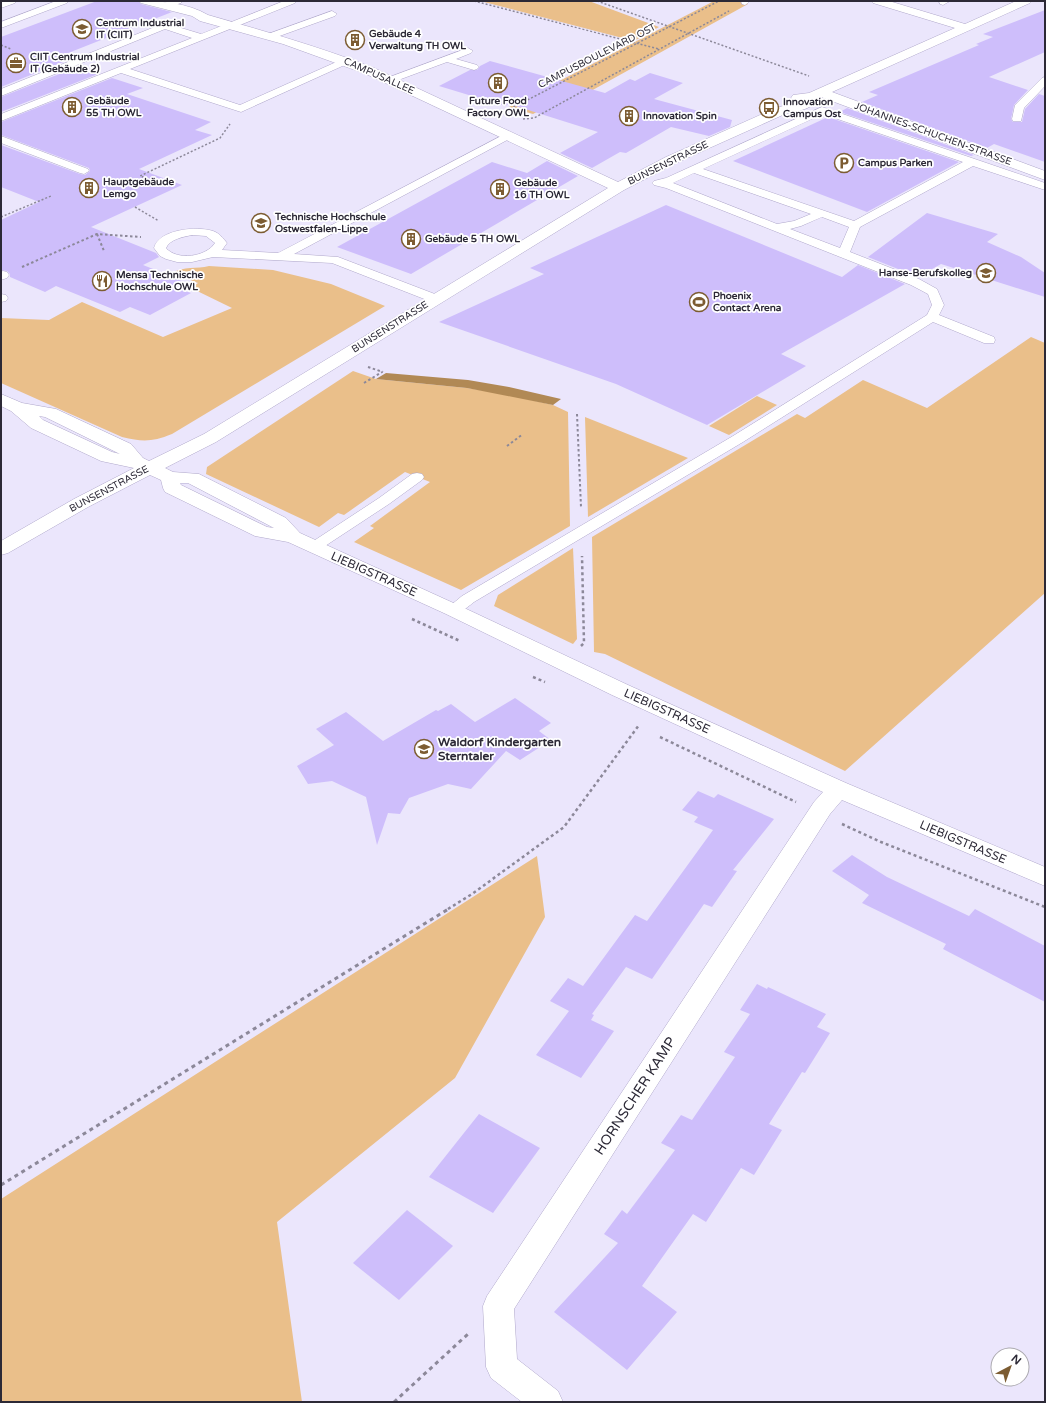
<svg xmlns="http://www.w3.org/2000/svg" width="1046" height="1403" font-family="'Varela Round',sans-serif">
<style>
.green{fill:#eabf8a}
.water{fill:#b18955}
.building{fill:#cebefb}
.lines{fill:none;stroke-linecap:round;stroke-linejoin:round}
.lane-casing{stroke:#b0a8cb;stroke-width:1}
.street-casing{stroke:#b0a8cb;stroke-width:1}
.path-far3{stroke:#8c8899;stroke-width:1.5;stroke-dasharray:2 2;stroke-linecap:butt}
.path-far2{stroke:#8c8899;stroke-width:2;stroke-dasharray:2.5 2.5;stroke-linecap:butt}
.path-far1{stroke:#8c8899;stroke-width:2.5;stroke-dasharray:3 3;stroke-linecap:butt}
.path{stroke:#8c8899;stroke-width:3;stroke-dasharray:4 4;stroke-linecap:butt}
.lane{fill:#fff;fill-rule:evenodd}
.street{fill:#fff;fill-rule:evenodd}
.labels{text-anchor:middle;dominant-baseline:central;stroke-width:3.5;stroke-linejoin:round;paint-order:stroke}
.far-poi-label{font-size:10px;font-weight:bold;fill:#2c2936;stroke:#fff;text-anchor:start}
.far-street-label{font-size:10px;fill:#2c2936;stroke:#fff}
.street-label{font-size:12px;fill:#2c2936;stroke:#fff}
.poi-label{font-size:12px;font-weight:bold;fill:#2c2936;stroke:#fff;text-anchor:start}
.near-street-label{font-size:14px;fill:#2c2936;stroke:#fff}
</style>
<rect width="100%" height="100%" fill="#ebe6fc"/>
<g class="green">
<polygon points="480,1 589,1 659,27 634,41"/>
<polygon points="714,1 746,1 748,4 580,97 544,108 533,114 509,107"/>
<path d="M209,266L273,270L331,284L385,306L172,434C152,442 143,442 122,437L1,383V318L49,320L82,302L163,337L232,308L191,288L198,283L173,273C183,266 197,269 209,266Z"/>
<polygon points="1031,337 1045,343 1045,593 845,771 605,654 594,652 592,537 797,414 805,418 863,380 927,408"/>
<polygon points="353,371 376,379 467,388 505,394 553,405 568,412 570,526 461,590 354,542 374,528 370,526 430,482 405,472 344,515 338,513 319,527 206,474 207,467"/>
<polygon points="757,396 777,405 729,435 709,426"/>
<polygon points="585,417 688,458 588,517"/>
<polygon points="573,548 577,639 573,644 494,606 498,595"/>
<polygon points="537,856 545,917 455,1078 277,1222 302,1402 1,1402 1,1199"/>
</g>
<polygon class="water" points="386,373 468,380 509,387 561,399 553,405 467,388 376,379"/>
<g class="building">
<polygon points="97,1 138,1 141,4 172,12 53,59 63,62 1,87 1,37"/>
<polygon points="1045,10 1045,52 989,77 1028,90 1014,105 1011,119 1013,122 1022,122 1025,109 1039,94 1045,96 1045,162 994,144 987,148 862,102 878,95 869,92 979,45 976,44 993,37 983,34"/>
<polygon points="490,61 605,93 630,79 635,81 650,73 683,83 654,99 732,120 730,127 709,136 671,127 626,153 620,152 592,168 560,153 598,132 509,104 505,106 439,86 470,70 477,70 480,66"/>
<polygon points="77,67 98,74 1,112 1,97"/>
<polygon points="112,78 143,88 127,94 211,122 195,130 212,135 139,169 182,185 91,227 156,253 159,257 143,265 181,280 171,286 191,293 150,315 130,307 120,312 56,286 45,292 10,277 10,274 7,271 1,270 1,220 39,202 1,187 1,145 80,174 85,175 90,171 89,168 1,135 1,122"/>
<polygon points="847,108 974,155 971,156 840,112"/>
<polygon points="828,117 959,162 867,212 733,161"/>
<polygon points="547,161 578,176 411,274 337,247 492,162 527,173"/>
<polygon points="666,205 842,277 858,265 905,284 781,354 806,366 707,425 616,384 439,322 544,274 530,268"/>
<polygon points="927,213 998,234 987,242 1021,257 1045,273 1045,297 941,264 918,277 868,257"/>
<polygon points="515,698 551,723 539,731 551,740 520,760 506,751 471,789 448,784 409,798 400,814 388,813 377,845 366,797 332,781 308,784 297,766 334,745 316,729 346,712 383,741 436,710 438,711 451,704 475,722"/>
<polygon points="698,791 714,798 718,794 774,819 733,870 737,871 712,907 704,904 652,979 626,967 592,1014 594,1015 591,1020 614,1031 581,1078 536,1055 569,1011 550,1001 568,978 583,986 635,915 647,921 713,830 694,822 698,817 682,810"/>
<polygon points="852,855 887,877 969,916 975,909 1045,946 1045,1002 943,949 946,944 862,903 869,895 832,871"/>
<polygon points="757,984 767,989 768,987 826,1014 817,1027 830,1033 805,1073 802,1072 769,1124 782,1130 754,1175 741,1168 706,1222 693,1214 642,1286 677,1312 627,1370 554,1312 618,1243 604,1234 622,1210 627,1214 675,1150 661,1143 681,1115 692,1120 735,1057 724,1052 750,1014 740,1010"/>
<polygon points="479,1114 540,1148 493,1213 429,1177"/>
<polygon points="407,1210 453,1246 399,1300 353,1263"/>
</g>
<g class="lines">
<g class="lane-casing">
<g id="lane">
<polygon points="4,1 16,1 15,3 1,8 1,2"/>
<polygon points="56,1 68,1 67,3 1,28 1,22"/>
<polygon points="169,1 182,1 181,3 165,8 160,5"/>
<polygon points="284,1 296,1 295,3 130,69 240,105 343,59 349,59 351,61 349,63 241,112 121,73 1,121 1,114 192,38 165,29 1,96 1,89 162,24 168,24 201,34"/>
<polygon points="741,1 749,1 749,2 745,5 742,4"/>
<polygon points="939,1 950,1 943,5 940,4"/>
<polygon points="332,11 337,14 335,16 274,38 268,38 266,36 268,34"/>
<polygon points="468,48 473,51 471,53 456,59 477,65 479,67 477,69 474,70 447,62 393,82 390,83 385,80 387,78"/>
<polygon points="1045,77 1045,86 1024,108 1021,121 1013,121 1012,119 1015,105 1042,78"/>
<path d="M822,107L1045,183V190L973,166L860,227L850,252L919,279L937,289L944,305L939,315L994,337L995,340L994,343H984L933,322L743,442L474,602C465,609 458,616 447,613L445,610L462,596L733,436L927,315L932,305L928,294L911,285L666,188L654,185L652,183L654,181L666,178ZM823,114L963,162L854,221L703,169ZM694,173L811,214L794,221L777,224L673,183ZM822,217L849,227L840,248L790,229L801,226Z"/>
<path d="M507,133L512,136L511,138L294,254L338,257L440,296L442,299L440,302H432L332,263L213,257L192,262H177L166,259L160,256L154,248C159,229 197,226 213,231C219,233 223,238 227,243L222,250L278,253ZM192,235L206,236L215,243C206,257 177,261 166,248C170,239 183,237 192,235Z"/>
<polygon points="1,136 88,169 89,171 84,174 80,173 1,143"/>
<polygon points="3,271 7,272 9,275 7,278 1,280 1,272"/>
<polygon points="1,294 6,295 8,298 6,301 1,302"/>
<polygon points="417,473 422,474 424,477 422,480 389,504 319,550 314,552 309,550 306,547 309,544 379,498 412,474"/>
</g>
</g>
<g class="street-casing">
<path id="street" d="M139,1C162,1 188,3 208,15C264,31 320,47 374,68L618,182L666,157L776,108L797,102L793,101L791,98L793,95L809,93L955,28L873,3L871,1H889L965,24L1016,1H1032L1030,3L832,92L1045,171V180L821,97C817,99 817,101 814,104C807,110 794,112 785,114L676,163L624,190L216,442L165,468L173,472L199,474L286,518L300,533L460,606L628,685L846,783L1045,867V886L842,800L830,814L514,1309L517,1359L558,1391L563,1402H522L491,1378L486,1367L483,1306L487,1296L814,802L823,792L612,695L446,614L288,542L255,536L165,492L163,488L161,480L150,475L88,507L8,553L1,555V541L74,499L134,468L101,461L31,428L11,411L1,406V394L22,403L56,409L131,444L143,458L149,461L204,434L608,188L366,74L283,44L200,21L192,16L141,3ZM39,416L45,417L120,454L112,452L43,420ZM180,483H188L274,528L267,527L181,485Z"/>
</g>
<g class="path-far3">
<polyline points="474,1 659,49"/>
<polyline points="597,1 809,76"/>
<polyline points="1,45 11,49"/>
<polyline points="508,112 508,110 719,1"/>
<polyline points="523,119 534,118 729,11"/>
<polyline points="155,181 140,176 220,138 230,124"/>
<polyline points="135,207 159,221"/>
<polyline points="1,217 51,196"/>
</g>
<g class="path-far2">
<polyline points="97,234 104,251"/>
<polyline points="22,267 97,234 141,237"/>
<polyline points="368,367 383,372"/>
<polyline points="364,383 382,372"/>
<polyline points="577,414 581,507"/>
<polyline points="507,446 523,434"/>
</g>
<g class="path-far1">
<polyline points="412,619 460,641"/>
<polyline points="581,646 584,643 582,556"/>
<polyline points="533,677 545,682"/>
<polyline points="660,737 796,802"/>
<polyline points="842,824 881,842 1045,907"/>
<polyline points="448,909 472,894 564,827 639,725"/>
</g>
<g class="path">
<polyline points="1,1185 450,908"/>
<polyline points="394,1402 468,1334"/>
</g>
<use href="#lane" class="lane"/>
<use href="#street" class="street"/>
</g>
<defs>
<g id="university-ring" transform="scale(1)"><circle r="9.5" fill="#fff" stroke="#7c5c32" stroke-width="1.5"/><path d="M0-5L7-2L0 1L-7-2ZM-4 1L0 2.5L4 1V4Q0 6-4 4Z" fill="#7c5c32"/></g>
<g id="building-ring" transform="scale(1)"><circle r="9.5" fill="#fff" stroke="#7c5c32" stroke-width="1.5"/><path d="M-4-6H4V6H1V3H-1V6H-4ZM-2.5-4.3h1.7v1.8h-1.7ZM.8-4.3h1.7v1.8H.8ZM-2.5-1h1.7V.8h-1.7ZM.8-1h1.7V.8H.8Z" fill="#7c5c32"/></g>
<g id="office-ring" transform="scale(1)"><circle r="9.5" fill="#fff" stroke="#7c5c32" stroke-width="1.5"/><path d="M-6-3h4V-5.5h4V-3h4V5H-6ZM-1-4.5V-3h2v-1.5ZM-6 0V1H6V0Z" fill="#7c5c32"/></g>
<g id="bus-ring" transform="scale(1)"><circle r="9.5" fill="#fff" stroke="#7c5c32" stroke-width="1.5"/><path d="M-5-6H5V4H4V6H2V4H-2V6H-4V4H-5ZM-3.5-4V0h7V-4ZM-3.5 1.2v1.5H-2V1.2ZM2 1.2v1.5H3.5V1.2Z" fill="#7c5c32"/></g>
<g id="parking-ring" transform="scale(1)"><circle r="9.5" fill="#fff" stroke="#7c5c32" stroke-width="1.5"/><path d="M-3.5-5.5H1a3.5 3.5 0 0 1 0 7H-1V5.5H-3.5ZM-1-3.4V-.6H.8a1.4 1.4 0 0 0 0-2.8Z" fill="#7c5c32"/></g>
<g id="school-ring" transform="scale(1)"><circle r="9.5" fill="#fff" stroke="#7c5c32" stroke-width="1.5"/><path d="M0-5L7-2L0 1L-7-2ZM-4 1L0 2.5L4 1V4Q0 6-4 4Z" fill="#7c5c32"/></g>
<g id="restaurant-ring" transform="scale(1)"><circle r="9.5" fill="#fff" stroke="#7c5c32" stroke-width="1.5"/><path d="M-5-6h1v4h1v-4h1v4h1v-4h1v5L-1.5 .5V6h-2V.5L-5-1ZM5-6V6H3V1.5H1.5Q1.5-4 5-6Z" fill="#7c5c32"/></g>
<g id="stadium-ring" transform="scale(1)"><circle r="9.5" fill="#fff" stroke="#7c5c32" stroke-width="1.5"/><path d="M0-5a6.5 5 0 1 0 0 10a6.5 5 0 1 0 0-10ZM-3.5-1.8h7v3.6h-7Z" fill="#7c5c32"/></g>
</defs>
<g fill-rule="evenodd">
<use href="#university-ring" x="82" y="29"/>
<use href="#building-ring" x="355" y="40"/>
<use href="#office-ring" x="16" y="63"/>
<use href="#building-ring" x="498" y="83"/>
<use href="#building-ring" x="72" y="107"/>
<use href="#bus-ring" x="769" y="108"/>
<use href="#building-ring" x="629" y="116"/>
<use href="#parking-ring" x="844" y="163"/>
<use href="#building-ring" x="89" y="188"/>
<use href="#building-ring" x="500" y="189"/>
<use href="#university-ring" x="261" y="223"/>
<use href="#building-ring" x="411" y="239"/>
<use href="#school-ring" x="986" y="273"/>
<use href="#restaurant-ring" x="102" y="281"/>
<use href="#stadium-ring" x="699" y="302"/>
<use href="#school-ring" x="424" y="749"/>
</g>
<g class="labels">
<g class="far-poi-label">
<text x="96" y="23">Centrum Industrial<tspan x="96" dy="12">IT (CIIT)</tspan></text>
<text x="369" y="34">Gebäude 4<tspan x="369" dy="12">Verwaltung TH OWL</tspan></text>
<text x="30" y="57">CIIT Centrum Industrial<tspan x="30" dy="12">IT (Gebäude 2)</tspan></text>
<text x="86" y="101">Gebäude<tspan x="86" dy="12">55 TH OWL</tspan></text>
<text x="498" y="101" text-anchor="middle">Future Food<tspan x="498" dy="12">Factory OWL</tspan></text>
<text x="783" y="102">Innovation<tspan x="783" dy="12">Campus Ost</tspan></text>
<text x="643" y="116">Innovation Spin</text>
<text x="858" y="163">Campus Parken</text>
<text x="103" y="182">Hauptgebäude<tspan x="103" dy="12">Lemgo</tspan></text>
<text x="514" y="183">Gebäude<tspan x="514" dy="12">16 TH OWL</tspan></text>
<text x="275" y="217">Technische Hochschule<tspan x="275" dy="12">Ostwestfalen-Lippe</tspan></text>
<text x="425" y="239">Gebäude 5 TH OWL</text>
<text x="972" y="273" text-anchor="end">Hanse-Berufskolleg</text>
<text x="116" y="275">Mensa Technische<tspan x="116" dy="12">Hochschule OWL</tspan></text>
<text x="713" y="296">Phoenix<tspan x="713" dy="12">Contact Arena</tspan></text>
</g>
<g class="far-street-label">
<text transform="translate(597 56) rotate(-27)">CAMPUSBOULEVARD OST</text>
<text transform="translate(379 76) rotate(24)">CAMPUSALLEE</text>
<text transform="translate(933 134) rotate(20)">JOHANNES-SCHUCHEN-STRASSE</text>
<text transform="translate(668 163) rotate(-26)">BUNSENSTRASSE</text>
<text transform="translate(390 327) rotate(-32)">BUNSENSTRASSE</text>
<text transform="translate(109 489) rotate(-28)">BUNSENSTRASSE</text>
</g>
<g class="street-label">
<text transform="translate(374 574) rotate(24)">LIEBIGSTRASSE</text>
<text transform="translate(667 711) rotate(24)">LIEBIGSTRASSE</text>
<text transform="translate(963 842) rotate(23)">LIEBIGSTRASSE</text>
</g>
<g class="poi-label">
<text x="438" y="742">Waldorf Kindergarten<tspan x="438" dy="14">Sterntaler</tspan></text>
</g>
<g class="near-street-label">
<text transform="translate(635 1096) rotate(-57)">HORNSCHER KAMP</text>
</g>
</g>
<rect width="1046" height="1403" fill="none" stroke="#2c2936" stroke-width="4"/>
<g transform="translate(1010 1367) rotate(41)"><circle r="19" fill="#ffffff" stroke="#aba9af"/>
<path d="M0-3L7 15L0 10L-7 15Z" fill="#7c5c32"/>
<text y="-6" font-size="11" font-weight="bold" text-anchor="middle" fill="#2c2936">N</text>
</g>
</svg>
